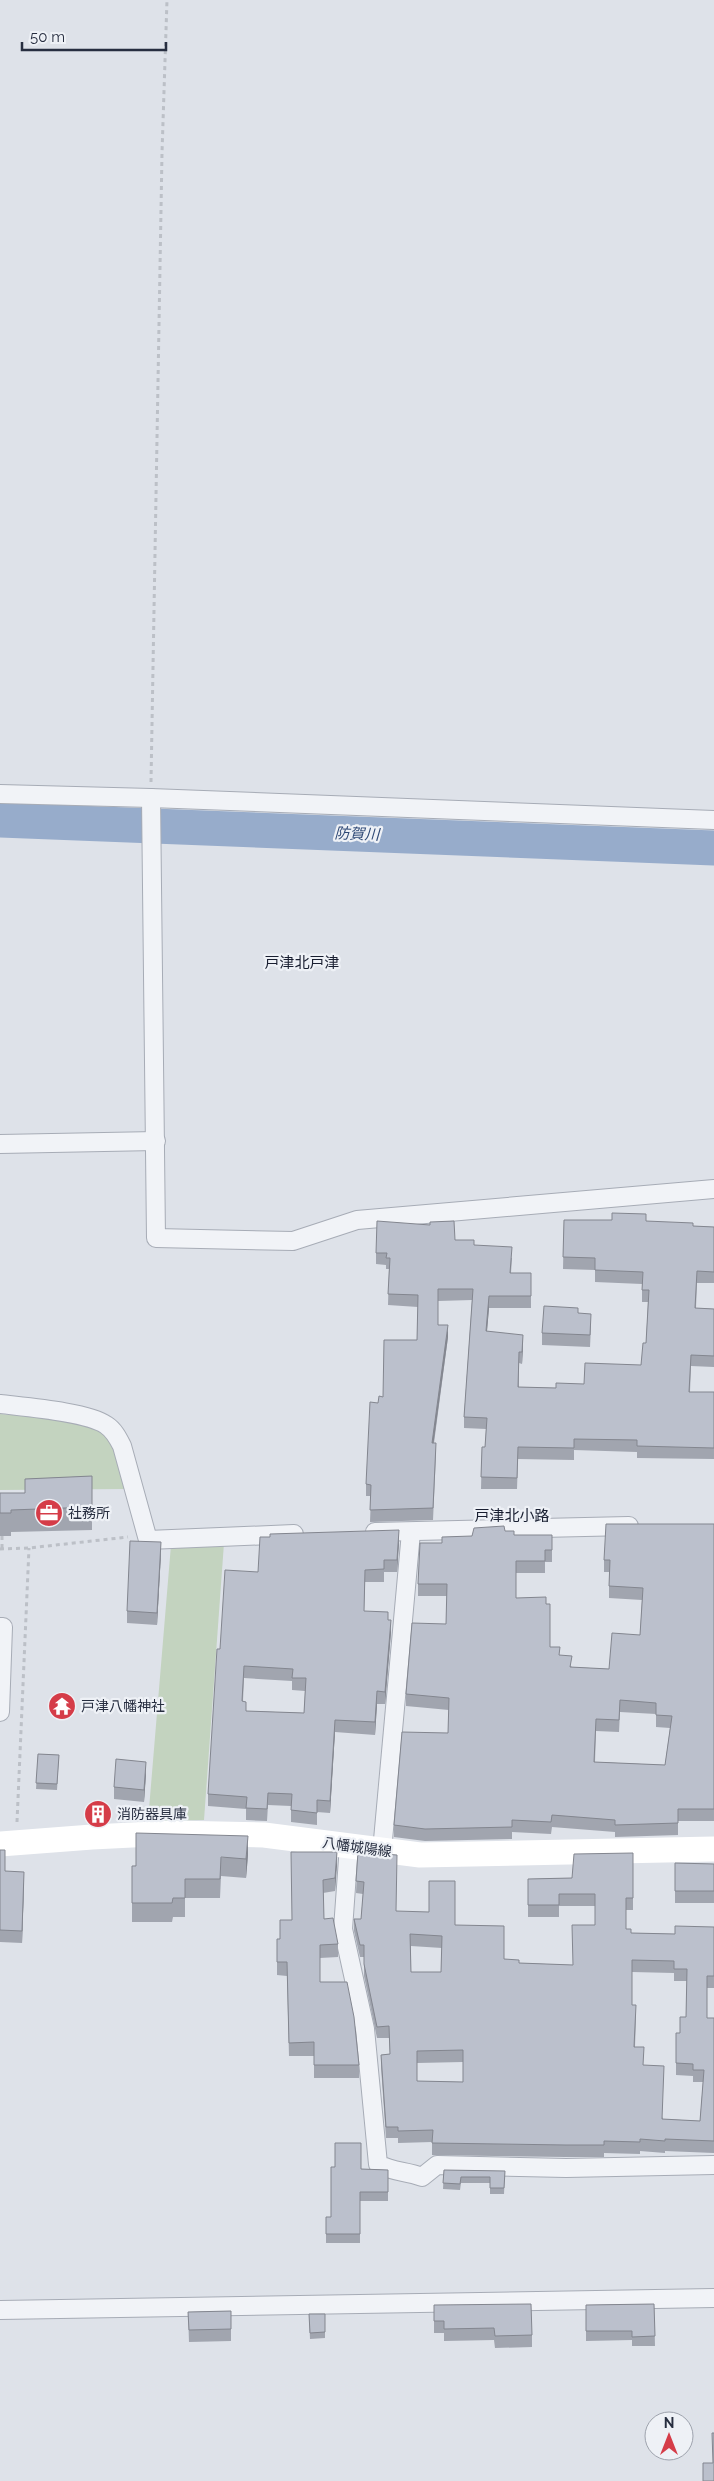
<svg xmlns="http://www.w3.org/2000/svg" width="714" height="2481" font-family="Raleway,'Noto Sans JP',sans-serif">
<style>
.green{fill:#c3d3bf}
.lines{fill:none;stroke-linecap:round;stroke-linejoin:round}
.river{stroke:#97accb;stroke-width:35}
.street-casing{stroke:#a7acb6;stroke-width:20}
.path{stroke:#bcc0c7;stroke-width:3;stroke-dasharray:4 4;stroke-linecap:butt}
.street{stroke:#f1f3f7;stroke-width:18}
.secondary{stroke:#fff;stroke-width:25}
.wall{fill:#a1a5af;fill-rule:evenodd}
.shaded-wall{fill:#83868f}
.building{fill:#bbc0cc;stroke:#83868f;fill-rule:evenodd}
.labels{text-anchor:middle;dominant-baseline:central;stroke-width:4.5;stroke-linejoin:round;paint-order:stroke}
.poi-label{font-size:14px;fill:#272e40;stroke:#eef1f6;text-anchor:start}
.street-label{font-size:14px;fill:#272e40;stroke:#eef1f6}
.water-label{font-size:15px;font-style:italic;fill:#2f4976;stroke:#eef1f6}
.neighbourhood-label{font-size:15px;fill:#191f31;stroke:#eef1f6}
</style>
<rect width="100%" height="100%" fill="#dee2e9"/>
<g class="green">
<path d="M0,1414C30,1417 89,1415 110,1438C117,1445 122,1478 125,1489L0,1490Z"/>
<polygon points="224,1543 204,1820 148,1821 171,1545"/>
</g>
<g class="lines">
<polyline class="river" points="0,820 714,848"/>
<g class="street-casing">
<g id="street">
<polyline points="0,794 151,798 714,820"/>
<polyline points="151,798 156,1238 293,1241 357,1220 714,1189"/>
<polyline points="0,1144 156,1141"/>
<path d="M0,1404C24,1407 88,1412 106,1425C114,1430 118,1438 122,1446L148,1540L294,1534"/>
<polyline points="375,1532 629,1526"/>
<polyline points="0,1627 3,1627 0,1712"/>
<path d="M349,1845L343,1929L365,2029L378,2164C392,2172 407,2171 422,2177L437,2165L566,2168L714,2165"/>
<polyline points="382,1851 411,1532"/>
<polyline points="0,2310 714,2298"/>
</g>
</g>
<g class="path">
<polyline points="151,782 162,153 167,0"/>
<polyline points="2,1536 2,1549"/>
<polyline points="0,1549 29,1548 128,1537"/>
<polyline points="17,1822 29,1548"/>
</g>
<use href="#street" class="street"/>
<polyline class="secondary" points="0,1844 92,1837 172,1833 264,1835 420,1855 714,1849"/>
</g>
<g class="wall">
<polygon points="564,1220 646,1221 693,1226 714,1227 714,1283 697,1283 696,1308 714,1309 714,1367 691,1366 690,1392 714,1392 714,1459 637,1458 637,1452 574,1450 574,1460 518,1459 517,1489 481,1489 482,1447 485,1447 486,1429 464,1428 464,1417 472,1300 438,1301 438,1325 448,1337 434,1443 436,1454 433,1520 370,1522 371,1496 366,1496 366,1484 378,1403 383,1397 417,1340 418,1307 388,1305 389,1269 386,1269 386,1265 376,1264 376,1253 455,1240 474,1245 512,1258 511,1273 531,1273 531,1308 489,1308 487,1331 523,1346 522,1364 519,1363 519,1387 556,1388 584,1384 641,1365 646,1343 648,1302 642,1302 642,1284 595,1282 595,1270 563,1269"/>
<polygon points="591,1326 590,1347 542,1345 542,1333"/>
<polygon points="92,1476 92,1530 11,1532 11,1536 0,1536 0,1493 25,1493 25,1479"/>
<path d="M714,1524V1821H678V1835L615,1837V1832L552,1827L551,1834L512,1832V1839L425,1841L394,1837V1825L448,1733L449,1710L406,1706V1694L446,1624L447,1596H418V1584L442,1543L505,1531L514,1535H552V1562H545V1573H516V1598L546,1604L550,1647L572,1667L609,1669L640,1635L642,1600L609,1598V1572H604V1560ZM620,1712L656,1714V1727L670,1728L665,1765L595,1762L596,1731L619,1732Z"/>
<path d="M399,1542L397,1572H384V1582H365L364,1611L388,1620L391,1632L385,1704H377L375,1735L335,1732L330,1813L317,1812V1825L291,1822V1806L268,1805L267,1821L246,1820V1809L208,1806V1794L220,1649L258,1572ZM244,1678L292,1681V1690L305,1691L304,1713L246,1711L243,1701Z"/>
<polygon points="161,1553 157,1625 127,1623 127,1611"/>
<polygon points="38,1754 59,1755 57,1790 36,1789"/>
<polygon points="146,1774 144,1802 114,1799 114,1787"/>
<polygon points="0,1850 5,1871 24,1884 22,1943 0,1942"/>
<polygon points="337,1852 335,1891 323,1893 324,1919 338,1944 338,1957 320,1958 320,1982 359,2065 359,2078 314,2078 314,2056 289,2056 287,1976 277,1975 277,1962 280,1939 280,1920 292,1920"/>
<path d="M358,1852L396,1911L455,1925L504,1959L519,1963L573,1965L595,1925V1906H559V1917H528V1879L572,1878L633,1853V1910H626V1929L631,1933L675,1934L714,1927V1988H707V2018H714V2153L665,2151V2153L640,2151V2154L604,2153V2157H566L432,2155V2142L398,2143V2138H386L381,2067V2055L390,2054L389,2038H377L364,1976V1957H360L354,1931V1919H361L363,1894L356,1893ZM411,1946L442,1948L441,1972H411ZM632,1972L674,1973V1981H687L686,2017H680V2033L676,2063V2075L693,2076V2082H703L700,2121L663,2119L643,2065L635,2047L636,2017L632,2005ZM463,2062V2082L417,2081V2063Z"/>
<polygon points="248,1855 246,1878 221,1876 220,1898 185,1898 185,1917 173,1917 172,1922 132,1922 132,1866"/>
<polygon points="675,1863 714,1864 714,1903 675,1903"/>
<polygon points="361,2169 388,2170 388,2201 360,2201 360,2243 326,2243 326,2217 331,2217"/>
<polygon points="444,2170 505,2171 504,2194 490,2194 490,2183 461,2183 460,2190 443,2189"/>
<polygon points="654,2304 655,2346 632,2346 632,2340 586,2341 586,2305"/>
<polygon points="434,2305 532,2335 532,2347 495,2348 494,2340 444,2341 444,2333 434,2333"/>
<polygon points="231,2311 231,2341 189,2342 188,2312"/>
<polygon points="309,2314 325,2314 325,2338 310,2339"/>
</g>
<g class="shaded-wall">
<polygon points="489,1296 489,1308 486,1342 486,1331"/>
<polygon points="448,1325 448,1337 432,1454 432,1443"/>
<polygon points="523,1335 523,1346 522,1364 522,1352"/>
<polygon points="399,1530 399,1542 397,1572 397,1560"/>
<polygon points="161,1542 161,1553 157,1625 157,1613"/>
<polygon points="391,1620 391,1632 385,1704 385,1692"/>
<polygon points="377,1691 377,1704 375,1735 375,1722"/>
<polygon points="335,1720 335,1732 330,1813 330,1801"/>
<polygon points="146,1762 146,1774 144,1802 144,1790"/>
<polygon points="248,1836 248,1855 246,1878 246,1859"/>
<polygon points="337,1852 337,1866 335,1891 335,1878"/>
<polygon points="24,1872 24,1884 22,1943 22,1931"/>
</g>
<g class="building">
<polygon points="612,1213 646,1214 646,1221 693,1223 693,1226 714,1227 714,1272 697,1271 695,1308 714,1309 714,1356 691,1355 689,1392 714,1392 714,1448 637,1446 637,1440 574,1439 574,1448 518,1447 517,1478 481,1477 482,1447 485,1447 487,1418 464,1417 473,1289 438,1289 438,1325 448,1325 432,1443 436,1443 433,1508 370,1510 371,1485 366,1484 370,1402 378,1403 379,1396 383,1397 384,1340 417,1340 418,1295 388,1294 390,1258 386,1258 387,1253 376,1253 377,1221 430,1225 430,1222 454,1221 455,1240 474,1240 474,1245 512,1247 510,1273 531,1273 531,1296 489,1296 486,1331 523,1335 522,1352 519,1352 518,1387 556,1388 556,1383 584,1384 585,1363 641,1365 643,1343 646,1343 649,1290 642,1290 643,1272 595,1270 595,1258 563,1257 564,1220 612,1220"/>
<polygon points="544,1306 578,1308 578,1313 591,1314 590,1335 542,1333"/>
<polygon points="92,1476 92,1507 11,1510 11,1513 0,1513 0,1493 25,1493 25,1479"/>
<path d="M606,1524H714V1809H678V1823L615,1825V1820L552,1815L551,1822L512,1820V1827L425,1829L394,1825L402,1732L448,1733L449,1698L406,1694L412,1623L446,1624L447,1584H418L420,1543H442V1537L472,1536L474,1528L504,1526L505,1531H514V1535H552V1550H545V1561H516V1598L546,1597V1604H550V1647H560L559,1655L572,1656L570,1667L609,1669L612,1633L640,1635L643,1588L609,1586L610,1560H604ZM620,1700L656,1703V1715L672,1716L665,1765L594,1762L596,1719L619,1720Z"/>
<path d="M399,1530L397,1560H384V1569L365,1570L364,1611L388,1612V1620H391L385,1692L377,1691L375,1722L335,1720L330,1801L317,1800V1813L291,1810L292,1794L268,1793L267,1809L246,1808L247,1797L208,1794L217,1649H220L225,1570L258,1572L260,1537H270V1534ZM244,1666L293,1669L292,1678H306L304,1713L246,1711V1702L242,1701Z"/>
<polygon points="130,1541 161,1542 157,1613 127,1611"/>
<polygon points="38,1754 59,1755 57,1784 36,1783"/>
<polygon points="116,1759 146,1762 144,1790 114,1787"/>
<polygon points="136,1833 248,1836 246,1859 221,1857 220,1879 185,1879 185,1898 173,1898 172,1903 132,1903 132,1866 136,1866"/>
<polygon points="0,1850 5,1850 5,1871 24,1872 22,1931 0,1930"/>
<polygon points="291,1852 337,1852 335,1878 323,1880 324,1919 333,1918 338,1944 320,1945 320,1982 347,1982 354,2017 359,2065 314,2065 314,2042 289,2043 287,1962 277,1962 277,1939 280,1939 280,1920 292,1920"/>
<path d="M358,1852L397,1855L396,1911L429,1912V1881H455V1925L504,1926V1959L519,1960V1963L573,1965L572,1925H595V1894H559V1905H528V1879L572,1878L574,1854L633,1853V1898H626V1929H631V1933L675,1934V1926L714,1927V1976H707V2018H714V2141L665,2139V2141L640,2139V2142L604,2141V2145H566L432,2143L433,2130L398,2131V2127H386L381,2055L390,2054L389,2026L377,2027L364,1964V1945H360L354,1919H361L364,1882L356,1881ZM410,1934L442,1936L441,1972H411ZM632,1960L674,1961V1969H687L686,2017H680V2033H676V2063L693,2064V2070H704L700,2121L662,2119L664,2066L643,2065L644,2047H634L636,2005H632ZM463,2050V2082L417,2081V2051Z"/>
<polygon points="675,1863 714,1864 714,1891 675,1891"/>
<polygon points="335,2143 361,2143 361,2169 388,2170 388,2192 360,2192 360,2234 326,2234 326,2217 331,2217 331,2167 335,2167"/>
<polygon points="444,2170 505,2171 504,2188 490,2188 490,2177 461,2177 460,2184 443,2183"/>
<polygon points="531,2304 532,2335 495,2336 494,2328 444,2329 444,2321 434,2321 434,2305"/>
<polygon points="654,2304 655,2336 632,2337 632,2331 586,2331 586,2305"/>
<polygon points="231,2311 231,2329 189,2330 188,2312"/>
<polygon points="309,2314 325,2314 325,2332 310,2333"/>
<polygon points="712,2433 714,2433 714,2481 703,2481 703,2463 713,2463"/>
</g>
<defs>
<g id="office-disc" transform="scale(1.4375)"><circle r="9.5" fill="#d53c48" stroke="#eef1f6"/><path d="M-6-3h4V-5.5h4V-3h4V5H-6ZM-1-4.5V-3h2v-1.5ZM-6 0V1H6V0Z" fill="#fff"/></g>
<g id="temple-disc" transform="scale(1.4375)"><circle r="9.5" fill="#d53c48" stroke="#eef1f6"/><path d="M0-6L5-2H3V0L6.5 2.5H4V6H1.5V3h-3V6H-4V2.5H-6.5L-3 0V-2H-5Z" fill="#fff"/></g>
<g id="building-disc" transform="scale(1.4375)"><circle r="9.5" fill="#d53c48" stroke="#eef1f6"/><path d="M-4-6H4V6H1V3H-1V6H-4ZM-2.5-4.3h1.7v1.8h-1.7ZM.8-4.3h1.7v1.8H.8ZM-2.5-1h1.7V.8h-1.7ZM.8-1h1.7V.8H.8Z" fill="#fff"/></g>
</defs>
<g fill-rule="evenodd">
<use href="#office-disc" x="49" y="1513"/>
<use href="#temple-disc" x="62" y="1706"/>
<use href="#building-disc" x="98" y="1814"/>
</g>
<g class="labels">
<g class="poi-label">
<text x="68" y="1513">社務所</text>
<text x="81" y="1706">戸津八幡神社</text>
<text x="117" y="1814">消防器具庫</text>
</g>
<g class="street-label">
<text transform="translate(357 1847) rotate(8)">八幡城陽線</text>
</g>
<g class="water-label">
<text transform="translate(357 834) rotate(2)">防賀川</text>
</g>
<g class="neighbourhood-label">
<text x="302" y="963">戸津北戸津</text>
<text x="512" y="1516">戸津北小路</text>
</g>
</g>
<g transform="translate(669 2436)"><circle r="24" fill="#eef1f6" stroke="#9ea3ad"/>
<path d="M0-4L9 19L0 12L-9 19Z" fill="#d53c48"/>
<text y="-8" font-size="14" font-weight="bold" text-anchor="middle" fill="#272e40">N</text>
</g>
<path d="M22 42v8h144v-8" fill="none" stroke="#272e40" stroke-width="2.5"/>
<text x="30" y="42" font-size="15" fill="#272e40" stroke="#eef1f6" stroke-width="4" paint-order="stroke">50 m</text>
</svg>
